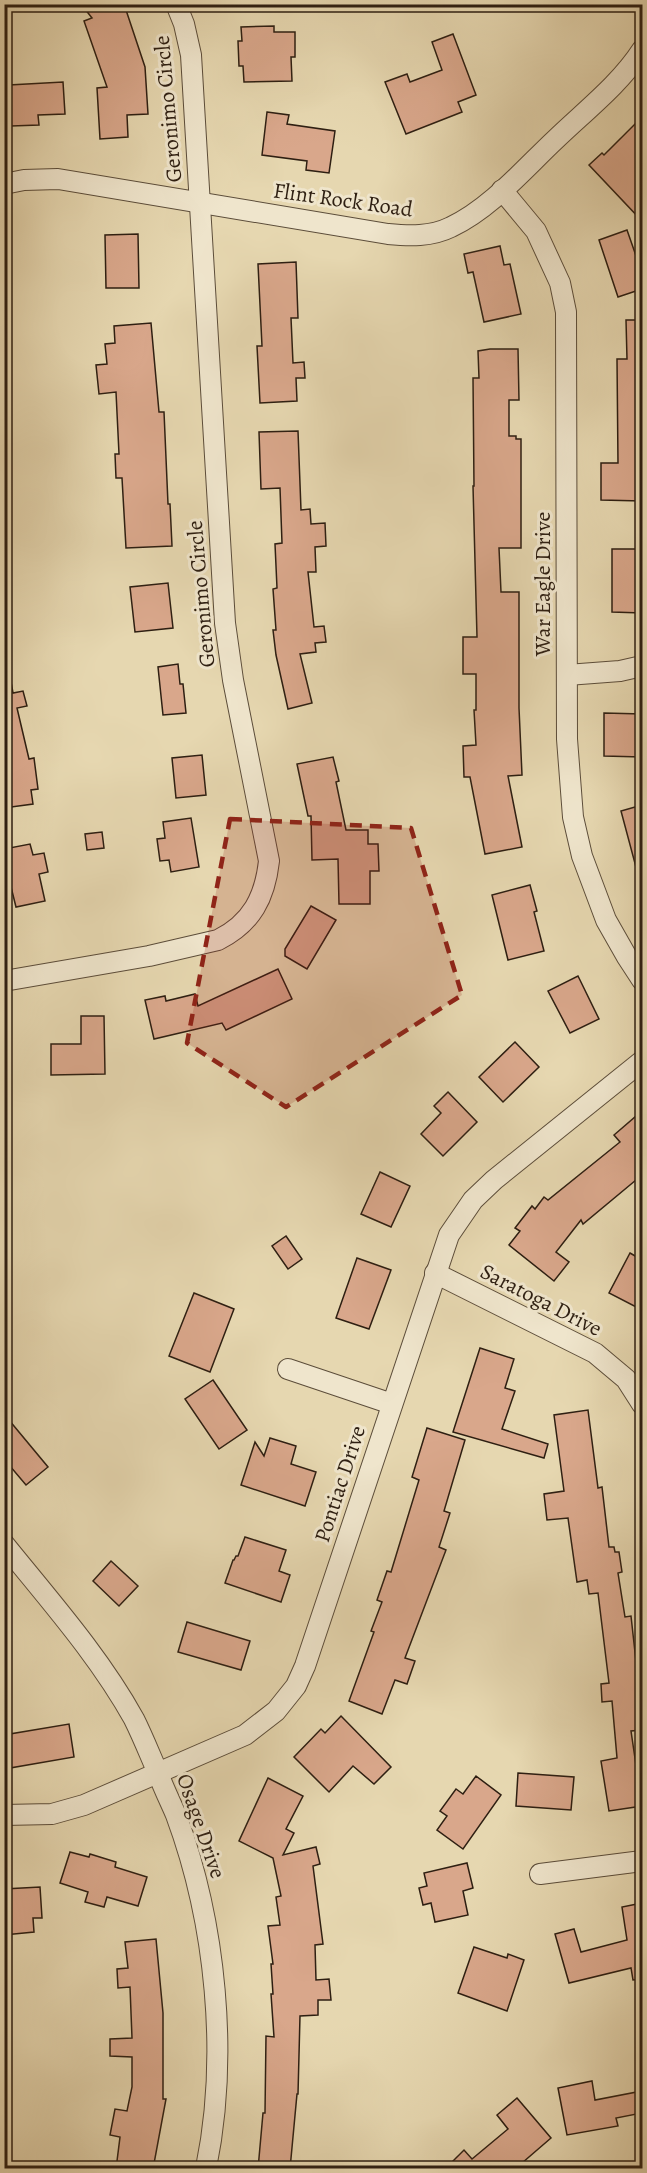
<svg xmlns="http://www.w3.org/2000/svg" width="647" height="2173" font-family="Alegreya,serif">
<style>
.building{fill:#d9a78b;stroke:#2e1f12;stroke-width:1.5}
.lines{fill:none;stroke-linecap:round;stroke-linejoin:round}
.minor-casing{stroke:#5c4d3a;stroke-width:22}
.minor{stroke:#efe5cc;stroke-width:20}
.marked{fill:#8f2418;fill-opacity:0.2;stroke:#8f2418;stroke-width:4.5;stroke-dasharray:12 8;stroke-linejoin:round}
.labels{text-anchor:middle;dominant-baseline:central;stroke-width:6;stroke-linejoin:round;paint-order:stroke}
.street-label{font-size:22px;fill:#2e1f12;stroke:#efe5cc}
</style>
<rect width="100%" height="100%" fill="#e6d7b0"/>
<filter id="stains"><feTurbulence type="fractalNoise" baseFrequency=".00333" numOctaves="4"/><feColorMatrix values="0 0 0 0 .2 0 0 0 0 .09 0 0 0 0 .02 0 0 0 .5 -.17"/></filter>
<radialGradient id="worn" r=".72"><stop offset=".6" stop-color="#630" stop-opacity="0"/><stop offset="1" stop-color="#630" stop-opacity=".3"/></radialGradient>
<g class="building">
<polygon points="81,4 124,4 145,67 148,114 127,115 128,137 100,139 97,88 107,87 84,21 92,18"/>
<polygon points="274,26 274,32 295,32 295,57 291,57 292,81 244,82 243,66 239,66 238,41 242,41 241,27"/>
<polygon points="453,34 476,95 458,102 462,112 406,134 385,82 407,74 410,82 442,70 432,42"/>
<polygon points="63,82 65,114 38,115 39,125 11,126 9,85"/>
<polygon points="267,112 289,115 287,124 335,131 329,173 306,170 307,161 262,155"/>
<polygon points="635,124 642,132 642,221 589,165 602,153 604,155"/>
<polygon points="627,230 642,273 642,289 618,297 599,240"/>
<polygon points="138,234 139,288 106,288 105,235"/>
<polygon points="500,246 504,265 510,264 521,314 484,322 473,272 468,273 464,254"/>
<polygon points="296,262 298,318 291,318 293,363 304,362 305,378 296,378 297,401 260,403 257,346 262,346 258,264"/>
<polygon points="626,320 642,320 642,501 601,500 601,463 618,463 617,359 627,359"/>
<polygon points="151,323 159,412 164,412 168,504 170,504 172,546 126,548 122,478 116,478 115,454 119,454 116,392 99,394 96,365 107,364 105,344 115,343 114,326"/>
<polygon points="490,349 518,349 519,400 509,400 509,436 516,436 516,439 521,439 521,548 499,548 501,592 519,592 519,708 522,775 508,776 522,847 485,854 470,777 464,777 463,746 476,745 474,710 476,710 476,674 463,674 463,637 477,637 473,486 474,486 473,378 479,378 478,351"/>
<polygon points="298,431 301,510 310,509 311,524 325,523 326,546 315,547 316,572 308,572 314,627 324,626 326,642 315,643 316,652 300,654 312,703 288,709 276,655 273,630 276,630 273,589 277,588 275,544 282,543 280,488 261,489 259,432"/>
<polygon points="612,549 642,549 642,613 612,612"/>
<polygon points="168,583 173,628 135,632 130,587"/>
<polygon points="178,664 180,684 183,684 186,713 163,715 158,667"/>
<polygon points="11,682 13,693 23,691 27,706 17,708 29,759 34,758 38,789 31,790 33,804 4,808 4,683"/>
<polygon points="604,713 642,714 642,757 604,756"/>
<polygon points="202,755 206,795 176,798 172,758"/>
<polygon points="333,757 339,781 336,782 346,830 368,830 368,844 378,844 379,871 370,871 370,904 339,904 338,859 312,860 311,816 308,816 297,764"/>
<polygon points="642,805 642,870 637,871 621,811"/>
<polygon points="191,818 199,867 171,872 169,860 160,861 157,839 165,838 163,822"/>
<polygon points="102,832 104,848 87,850 85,834"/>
<polygon points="30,844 33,855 44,853 48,872 39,874 45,901 16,907 4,859 4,849"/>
<polygon points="530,885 537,911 534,912 544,951 508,960 492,895"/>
<polygon points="311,906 336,920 307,969 285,956 285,949"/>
<polygon points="278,969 292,999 226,1030 222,1023 154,1039 145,1000 165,996 166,1001 195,994 198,1006"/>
<polygon points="578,976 599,1019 570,1033 548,991"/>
<polygon points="81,1016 104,1016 105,1074 51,1075 51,1044 81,1044"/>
<polygon points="515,1042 539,1067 503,1102 479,1077"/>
<polygon points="448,1092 477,1122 443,1156 421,1134 441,1113 434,1106"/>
<polygon points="642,1111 642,1175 583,1224 581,1220 556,1252 569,1262 554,1281 509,1245 520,1231 515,1228 532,1206 535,1209 544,1197 548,1200 620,1142 614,1135"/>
<polygon points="380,1172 410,1186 391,1227 361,1214"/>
<polygon points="286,1236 302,1259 288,1269 272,1246"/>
<polygon points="630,1253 642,1260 642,1310 609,1293"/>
<polygon points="357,1258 391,1270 369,1329 336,1318"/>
<polygon points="194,1293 234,1309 210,1372 169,1356"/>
<polygon points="480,1348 514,1359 505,1388 515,1391 502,1429 548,1444 544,1458 453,1432"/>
<polygon points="213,1380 247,1430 219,1449 185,1399"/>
<polygon points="588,1410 598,1488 602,1487 609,1547 614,1547 615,1552 619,1552 622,1572 618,1573 625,1617 631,1616 642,1716 642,1730 631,1731 642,1806 609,1811 601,1761 617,1758 612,1701 602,1702 601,1684 609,1683 598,1593 589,1594 587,1580 577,1582 568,1518 547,1520 544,1494 564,1491 554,1415"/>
<polygon points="4,1414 48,1467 26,1485 4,1459"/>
<polygon points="427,1428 465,1440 444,1511 450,1513 439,1547 446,1550 405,1658 415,1661 407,1684 395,1680 382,1714 349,1701 374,1632 371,1631 382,1602 377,1600 387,1571 391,1572 419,1480 412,1477"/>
<polygon points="270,1438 296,1446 291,1464 316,1472 305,1506 241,1485 255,1442 264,1456"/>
<polygon points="245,1537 286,1550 279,1571 290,1575 281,1602 225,1583 233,1560 234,1560 236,1556 238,1556"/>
<polygon points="111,1561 138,1586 119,1606 93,1581"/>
<polygon points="187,1622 250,1641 241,1670 178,1652"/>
<polygon points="341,1716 391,1767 374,1784 353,1766 329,1792 294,1757 321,1729 325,1733"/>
<polygon points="69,1724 74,1757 4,1769 4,1735"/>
<polygon points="518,1773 574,1777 571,1810 516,1806"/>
<polygon points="476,1776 501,1795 463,1849 437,1830 447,1816 440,1811 456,1789 463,1794"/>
<polygon points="268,1778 303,1796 286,1829 294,1833 283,1855 316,1847 320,1864 313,1866 323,1944 315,1945 316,1980 329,1979 331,2000 318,2000 318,2015 300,2016 298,2094 297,2094 290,2169 258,2169 263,2113 265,2113 266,2036 274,2037 271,1994 273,1994 271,1964 273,1964 268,1926 280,1925 276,1897 281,1896 273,1858 239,1841"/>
<polygon points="70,1852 89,1857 90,1854 116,1862 115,1867 147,1877 138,1906 107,1897 104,1907 85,1902 88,1892 60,1883"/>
<polygon points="467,1863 473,1888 463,1891 468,1915 435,1922 431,1903 423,1905 419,1888 427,1886 424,1873"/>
<polygon points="40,1887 42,1918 33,1918 34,1932 4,1935 4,1889"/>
<polygon points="642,1903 642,1979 633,1980 631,1968 569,1983 555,1934 574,1929 581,1952 627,1940 622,1907"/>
<polygon points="156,1939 163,2013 163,2099 166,2099 153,2169 116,2169 120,2137 110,2135 115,2109 127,2111 132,2087 132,2057 110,2056 110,2039 132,2038 130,1987 118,1988 117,1969 128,1968 125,1942"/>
<polygon points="474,1947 507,1958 508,1954 524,1960 507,2011 458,1993"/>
<polygon points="592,2081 595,2100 642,2091 642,2113 616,2118 618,2126 567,2135 558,2088"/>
<polygon points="517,2098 551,2138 515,2169 445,2169 464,2150 472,2159 508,2129 497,2115"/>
</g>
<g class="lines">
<g class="minor-casing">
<g id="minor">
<path d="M4,184L24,180L58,179L388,234C409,236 431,237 451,227C490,209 525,168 556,139C585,111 620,84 642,50"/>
<polyline points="502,190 536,231 560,283 566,312 567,739 573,817 582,856 606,920 627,957 642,980"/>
<polyline points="567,675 620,671 642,666"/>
<path d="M4,981L149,956L218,940C252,923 265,897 269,861L233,680L225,623L191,55L184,24L176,4"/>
<polyline points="435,1273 595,1353 626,1379 642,1404"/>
<polyline points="288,1369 392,1404"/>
<path d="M4,1544C50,1601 99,1656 134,1719C143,1737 150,1755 158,1773C163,1787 170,1801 176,1815C216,1923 229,2056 206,2168"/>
<polyline points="4,1815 52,1814 84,1805 245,1735 276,1711 296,1686 305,1666 449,1235 473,1200 494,1180 642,1061"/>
<polyline points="540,1874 642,1861"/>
</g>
</g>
<use href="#minor" class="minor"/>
</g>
<path class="marked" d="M230,819L411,828L462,995L286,1107L187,1043Z"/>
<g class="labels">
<g class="street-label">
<text transform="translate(168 109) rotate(-95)">Geronimo Circle</text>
<text transform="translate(343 200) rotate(8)">Flint Rock Road</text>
<text transform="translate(543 584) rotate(-90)">War Eagle Drive</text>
<text transform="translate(201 594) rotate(-95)">Geronimo Circle</text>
<text transform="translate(541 1300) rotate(27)">Saratoga Drive</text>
<text transform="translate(340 1484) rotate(-72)">Pontiac Drive</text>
<text transform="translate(201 1826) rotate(71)">Osage Drive</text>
</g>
</g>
<rect width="647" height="2173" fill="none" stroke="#e6d7b0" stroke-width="24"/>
<rect x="6" y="6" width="635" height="2161" fill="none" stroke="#2e1f12" stroke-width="3"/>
<rect x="12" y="12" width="623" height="2149" fill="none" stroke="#2e1f12" stroke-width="1.5"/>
<rect width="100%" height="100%" filter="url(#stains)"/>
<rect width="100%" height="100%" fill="url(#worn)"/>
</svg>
